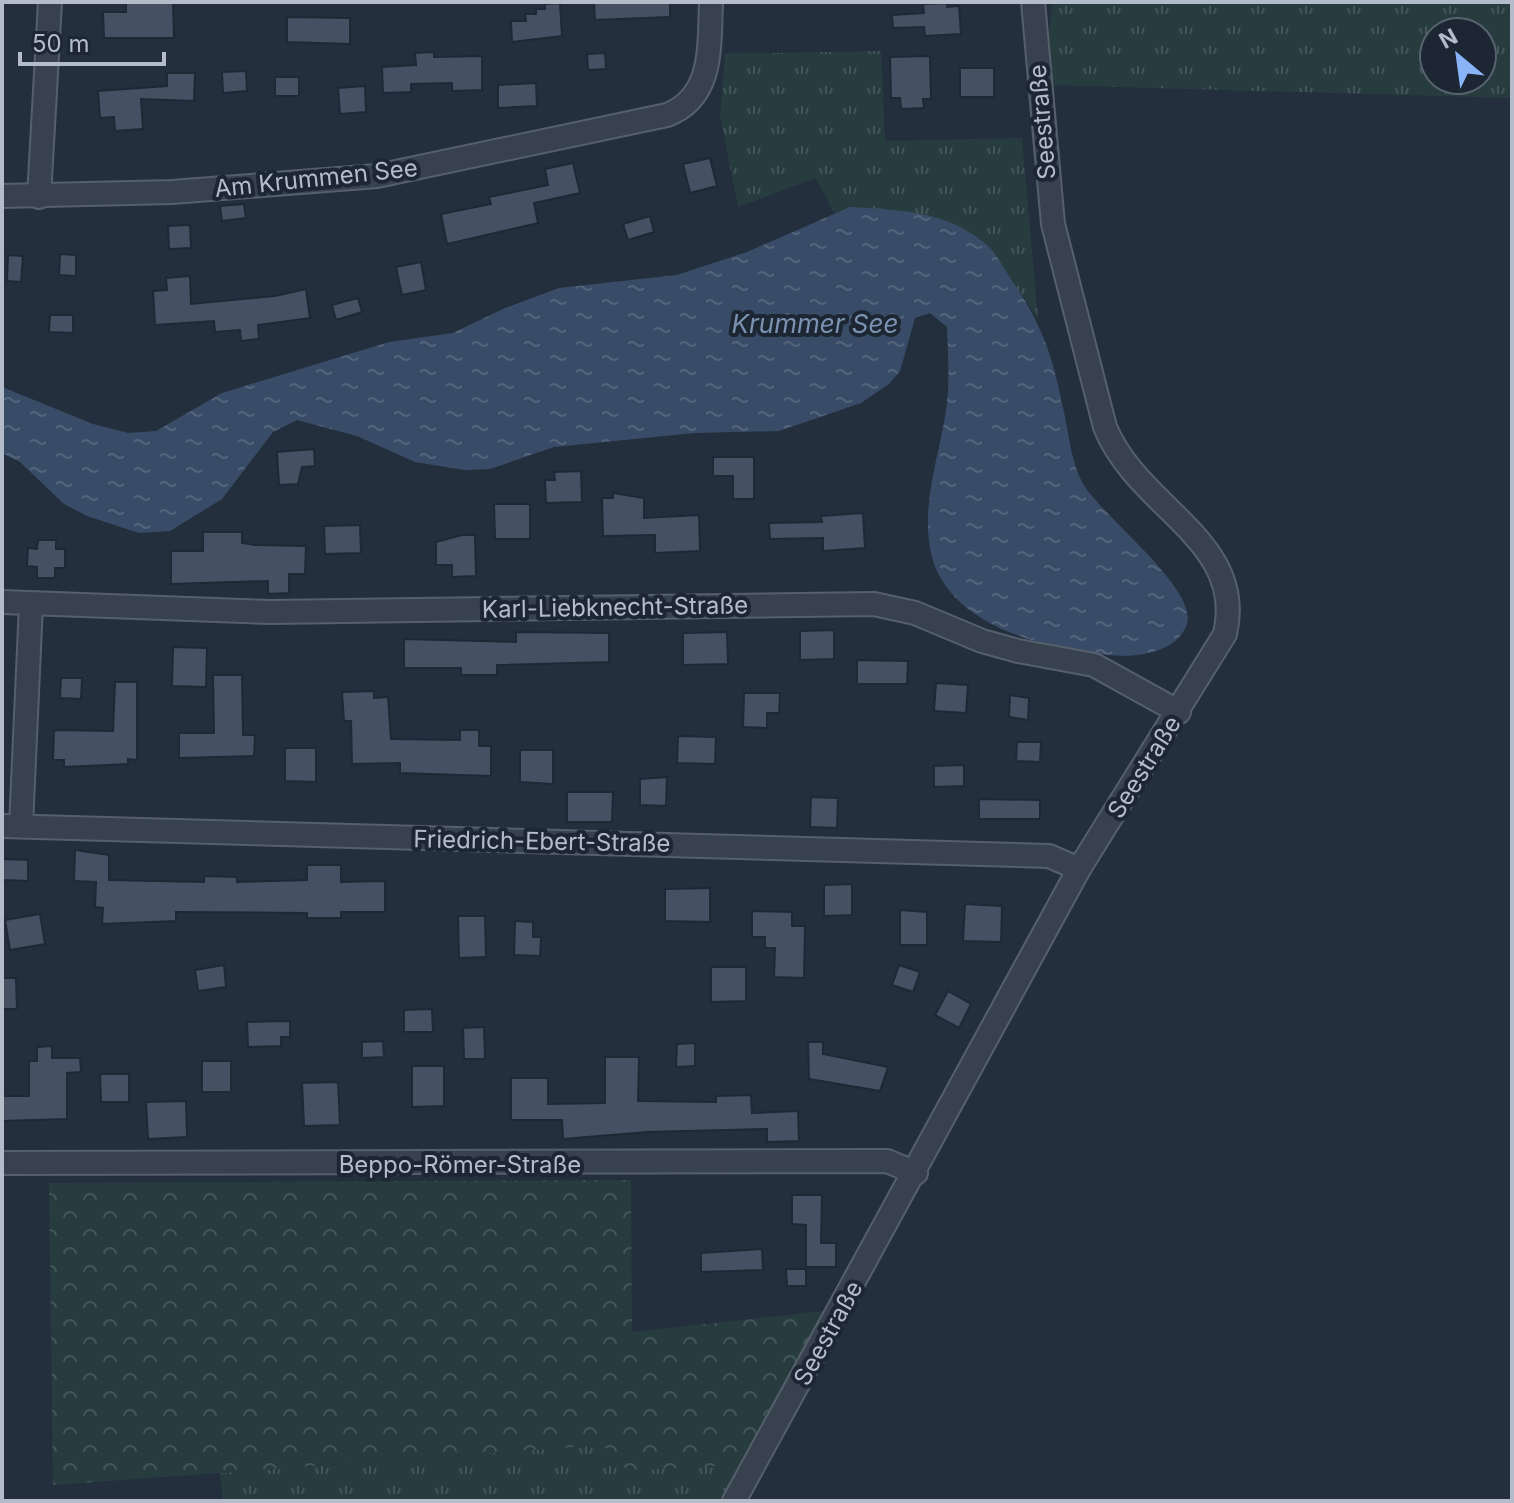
<svg xmlns="http://www.w3.org/2000/svg" width="1514" height="1503" font-family="Inter,sans-serif">
<style>
.grass{fill:url(#grass-tufts);fill-rule:evenodd}
.forest{fill:url(#forest-crowns)}
.water{fill:url(#water-ripples)}
.building{fill:#455162;stroke:#1f2835;stroke-width:2}
.lines{fill:none;stroke-linecap:round;stroke-linejoin:round}
.minor-casing{stroke:#565f6c;stroke-width:26}
.minor{stroke:#38414e;stroke-width:22}
.labels{text-anchor:middle;dominant-baseline:central;stroke-width:8;stroke-linejoin:round;paint-order:stroke}
.street-label{font-size:24px;fill:#b4bcc9;stroke:#1d2633}
.water-label{font-size:26px;font-style:italic;fill:#7c92b1;stroke:#1d2633}
</style>
<defs>
<pattern id="grass-tufts" width="24" height="20" patternUnits="userSpaceOnUse" patternTransform="scale(2)"><rect width="24" height="20" fill="#263c3f"/><path d="M3 7l-1-3M5 7V3M7 7l1-3M15 17l-1-3M17 17v-4M19 17l1-3" fill="none" stroke="#435659"/></pattern>
<pattern id="forest-crowns" width="20" height="18" patternUnits="userSpaceOnUse" patternTransform="scale(2)"><rect width="20" height="18" fill="#263c3f"/><path d="M2 6a3 3 0 1 1 6 0M12 15a3 3 0 1 1 6 0" fill="none" stroke="#435659"/></pattern>
<pattern id="water-ripples" width="26" height="14" patternUnits="userSpaceOnUse" patternTransform="scale(2)"><rect width="26" height="14" fill="#394c67"/><path d="M2 4q2-2 4 0t4 0M15 11q2-2 4 0t4 0" fill="none" stroke="#53647b"/></pattern>
</defs>
<rect width="100%" height="100%" fill="#242f3e"/>
<g class="grass">
<path d="M1052,2H1512V98L1044,85ZM1434,32H1482V80H1434Z"/>
<polygon points="881,51 885,141 1022,138 1038,319 1003,268 851,207 835,214 816,178 738,207 720,116 725,54"/>
<polygon points="603,1445 627,1470 742,1465 723,1501 223,1501 220,1473"/>
</g>
<polygon class="forest" points="631,1180 632,1332 825,1311 742,1465 627,1470 602,1445 53,1485 49,1183"/>
<path class="water" d="M850,207C897,210 943,210 982,241C994,249 1003,267 1011,279C1044,328 1052,355 1064,412C1069,435 1071,461 1082,482C1099,514 1198,588 1187,624C1177,653 1136,658 1109,655C1044,649 943,625 930,548C921,494 944,445 948,393C949,371 948,348 947,327L930,313L915,318L900,371L889,384L861,403L779,431L694,433L554,447L490,469L465,470L415,462L357,436L297,420L273,432L222,499L170,531L139,533L87,516L64,504L20,462L2,453V387L93,424L128,433L156,431L222,393L389,342L453,333L505,308L559,288L677,275L747,252Z"/>
<g class="building">
<polygon points="126,2 173,2 174,38 104,38 103,12 126,12"/>
<polygon points="594,2 670,2 670,17 595,20"/>
<polygon points="560,3 562,36 512,42 511,21 526,21 525,14 536,14 536,9 545,9 545,4"/>
<polygon points="947,3 947,7 959,6 961,34 925,36 924,27 893,28 892,15 924,13 923,4"/>
<polygon points="287,17 350,18 350,44 287,42"/>
<polygon points="434,52 434,57 482,56 482,90 452,91 452,83 411,84 411,92 383,93 382,67 416,65 415,53"/>
<polygon points="605,53 606,69 588,70 587,54"/>
<polygon points="930,56 931,99 923,99 924,108 901,109 900,98 891,98 890,57"/>
<rect x="960" y="68" width="34" height="29"/>
<polygon points="246,71 247,91 223,93 222,72"/>
<polygon points="167,73 195,73 194,101 141,99 143,129 115,131 114,117 100,118 98,91 167,86"/>
<rect x="275" y="77" width="24" height="19"/>
<polygon points="536,83 537,106 498,108 498,85"/>
<polygon points="365,86 366,112 340,114 338,88"/>
<polygon points="710,158 717,186 690,193 683,164"/>
<polygon points="573,163 580,193 534,203 538,223 447,244 441,214 491,204 489,197 548,185 545,169"/>
<polygon points="244,204 246,218 222,221 220,206"/>
<polygon points="650,216 654,232 628,240 623,224"/>
<polygon points="190,225 191,248 169,249 168,226"/>
<polygon points="60,254 76,255 76,276 59,275"/>
<polygon points="8,255 23,256 21,282 7,281"/>
<polygon points="421,262 426,290 402,295 396,267"/>
<polygon points="190,276 191,304 275,296 306,289 310,318 258,325 259,339 241,341 240,330 215,332 214,321 155,325 153,291 167,290 166,278"/>
<polygon points="358,298 362,312 336,320 332,305"/>
<polygon points="50,315 73,315 73,333 49,332"/>
<polygon points="314,449 315,466 302,467 298,484 279,485 277,452"/>
<polygon points="713,457 754,457 754,499 733,499 733,476 713,476"/>
<polygon points="581,471 582,502 546,503 545,480 555,480 554,472"/>
<polygon points="613,493 644,498 644,518 699,515 700,551 655,553 655,535 603,536 602,498 613,498"/>
<polygon points="494,504 530,504 530,539 495,539"/>
<polygon points="863,513 865,548 823,551 823,538 770,539 769,523 822,522 821,516"/>
<polygon points="360,525 361,553 325,554 324,526"/>
<polygon points="203,532 242,532 242,543 255,545 306,546 305,574 289,574 289,593 268,594 268,581 171,584 171,551 203,551"/>
<polygon points="462,535 475,535 476,576 452,577 452,565 436,565 436,542"/>
<polygon points="38,540 56,540 56,549 65,549 65,568 55,568 55,578 37,578 37,567 27,566 28,548 37,549"/>
<polygon points="834,630 834,659 800,660 800,631"/>
<polygon points="516,632 609,633 609,662 497,665 497,675 461,675 461,668 404,668 404,639 516,642"/>
<polygon points="727,632 728,664 683,665 683,633"/>
<polygon points="173,647 207,648 206,687 172,686"/>
<polygon points="857,660 908,661 907,684 857,684"/>
<polygon points="213,675 242,675 243,735 255,735 254,756 179,758 179,733 214,733"/>
<polygon points="61,678 82,678 81,699 60,698"/>
<polygon points="115,682 137,682 137,760 128,759 128,764 64,767 64,760 53,760 54,730 113,731"/>
<polygon points="936,683 968,685 966,713 934,711"/>
<polygon points="374,691 374,698 388,697 391,739 460,740 460,730 479,730 479,746 491,746 491,776 400,773 400,763 352,764 351,721 344,721 342,692"/>
<polygon points="744,693 780,693 779,713 767,713 767,728 743,727"/>
<polygon points="1010,695 1029,698 1028,720 1009,717"/>
<polygon points="678,736 716,737 715,764 677,763"/>
<polygon points="1017,742 1041,742 1040,762 1016,761"/>
<polygon points="285,748 316,748 316,782 285,781"/>
<polygon points="520,750 553,750 553,784 520,782"/>
<polygon points="964,765 964,786 934,787 934,766"/>
<polygon points="667,777 666,806 640,805 640,779"/>
<polygon points="567,792 613,792 612,822 567,822"/>
<polygon points="811,797 838,798 837,828 810,827"/>
<polygon points="979,799 1040,800 1040,819 979,819"/>
<polygon points="75,850 109,855 109,880 204,882 204,876 237,877 237,882 307,880 307,865 341,865 341,882 385,881 385,912 341,912 341,918 307,918 307,913 176,912 176,921 102,924 103,908 95,907 96,882 74,881"/>
<polygon points="2,859 28,860 28,881 2,880"/>
<polygon points="852,884 852,915 824,916 824,885"/>
<polygon points="710,888 710,922 665,921 665,889"/>
<polygon points="965,904 1002,906 1001,942 963,941"/>
<polygon points="900,910 927,912 927,945 900,945"/>
<polygon points="752,911 792,912 792,926 805,926 804,978 774,977 775,948 765,948 765,937 752,937"/>
<polygon points="40,914 45,944 10,950 5,920"/>
<polygon points="458,916 485,916 486,957 459,958"/>
<polygon points="515,921 533,922 533,937 541,937 540,956 514,955"/>
<polygon points="224,965 226,987 198,991 195,970"/>
<polygon points="899,965 920,972 913,992 892,985"/>
<polygon points="711,967 746,967 746,1001 711,1002"/>
<polygon points="2,978 16,978 17,1009 2,1009"/>
<polygon points="948,991 971,1004 959,1028 935,1015"/>
<polygon points="432,1009 433,1032 404,1032 404,1010"/>
<polygon points="290,1021 290,1037 281,1037 281,1046 248,1047 247,1022"/>
<polygon points="484,1027 485,1059 464,1059 463,1028"/>
<polygon points="383,1041 384,1057 362,1058 362,1042"/>
<polygon points="808,1042 823,1042 823,1054 888,1067 880,1091 809,1079"/>
<polygon points="695,1043 695,1066 676,1067 677,1044"/>
<polygon points="52,1046 52,1058 80,1058 81,1072 67,1073 67,1119 2,1121 2,1096 29,1096 29,1061 37,1061 37,1047"/>
<polygon points="605,1057 639,1057 638,1101 716,1102 716,1096 751,1095 752,1113 798,1111 799,1141 767,1142 767,1129 647,1132 563,1139 562,1120 511,1120 511,1078 548,1078 548,1104 605,1103"/>
<rect x="202" y="1061" width="29" height="31"/>
<polygon points="412,1066 444,1066 444,1106 412,1107"/>
<polygon points="100,1074 129,1074 129,1102 101,1102"/>
<polygon points="338,1082 340,1125 304,1126 302,1083"/>
<polygon points="186,1101 187,1137 148,1139 146,1102"/>
<polygon points="792,1195 822,1195 821,1243 836,1243 836,1267 806,1267 806,1225 792,1224"/>
<polygon points="762,1249 763,1270 701,1272 701,1253"/>
<polygon points="786,1269 806,1269 806,1286 787,1286"/>
</g>
<g class="lines">
<g class="minor-casing">
<g id="minor">
<path d="M2,196L172,192L377,176L667,115C714,97 709,46 711,2"/>
<polyline points="39,197 50,2"/>
<polyline points="2,602 270,612 874,604 915,613 982,641 1018,651 1094,665 1179,712"/>
<polyline points="2,826 1049,856 1079,869"/>
<polyline points="21,826 31,604"/>
<polyline points="2,1163 887,1161 916,1173"/>
<path d="M734,1501L1079,869L1225,634C1247,540 1138,509 1105,427L1053,224L1033,2"/>
</g>
</g>
<use href="#minor" class="minor"/>
</g>
<g class="labels">
<g class="street-label">
<text transform="translate(1042 122) rotate(-95)">Seestraße</text>
<text transform="translate(316 178) rotate(-6)">Am Krummen See</text>
<text transform="translate(615 607) rotate(-1)">Karl-Liebknecht-Straße</text>
<text transform="translate(1144 767) rotate(-58)">Seestraße</text>
<text transform="translate(542 841) rotate(1)">Friedrich-Ebert-Straße</text>
<text x="460" y="1164">Beppo-Römer-Straße</text>
<text transform="translate(828 1333) rotate(-61)">Seestraße</text>
</g>
<g class="water-label">
<text x="815" y="323">Krummer See</text>
</g>
</g>
<rect width="1514" height="1503" fill="none" stroke="#b4bcc9" stroke-width="8"/>
<g transform="translate(1458 56) rotate(331)"><circle r="38" fill="#1d2633" stroke="#59626f" stroke-width="2"/>
<path d="M0-6L14 30L0 20L-14 30Z" fill="#8ab4f8"/>
<text y="-12" font-size="22" font-weight="bold" text-anchor="middle" fill="#b4bcc9">N</text>
</g>
<path d="M20 52v12h144v-12" fill="none" stroke="#b4bcc9" stroke-width="4"/>
<text x="32" y="52" font-size="24" fill="#b4bcc9" stroke="#1d2633" stroke-width="6" paint-order="stroke">50 m</text>
</svg>
